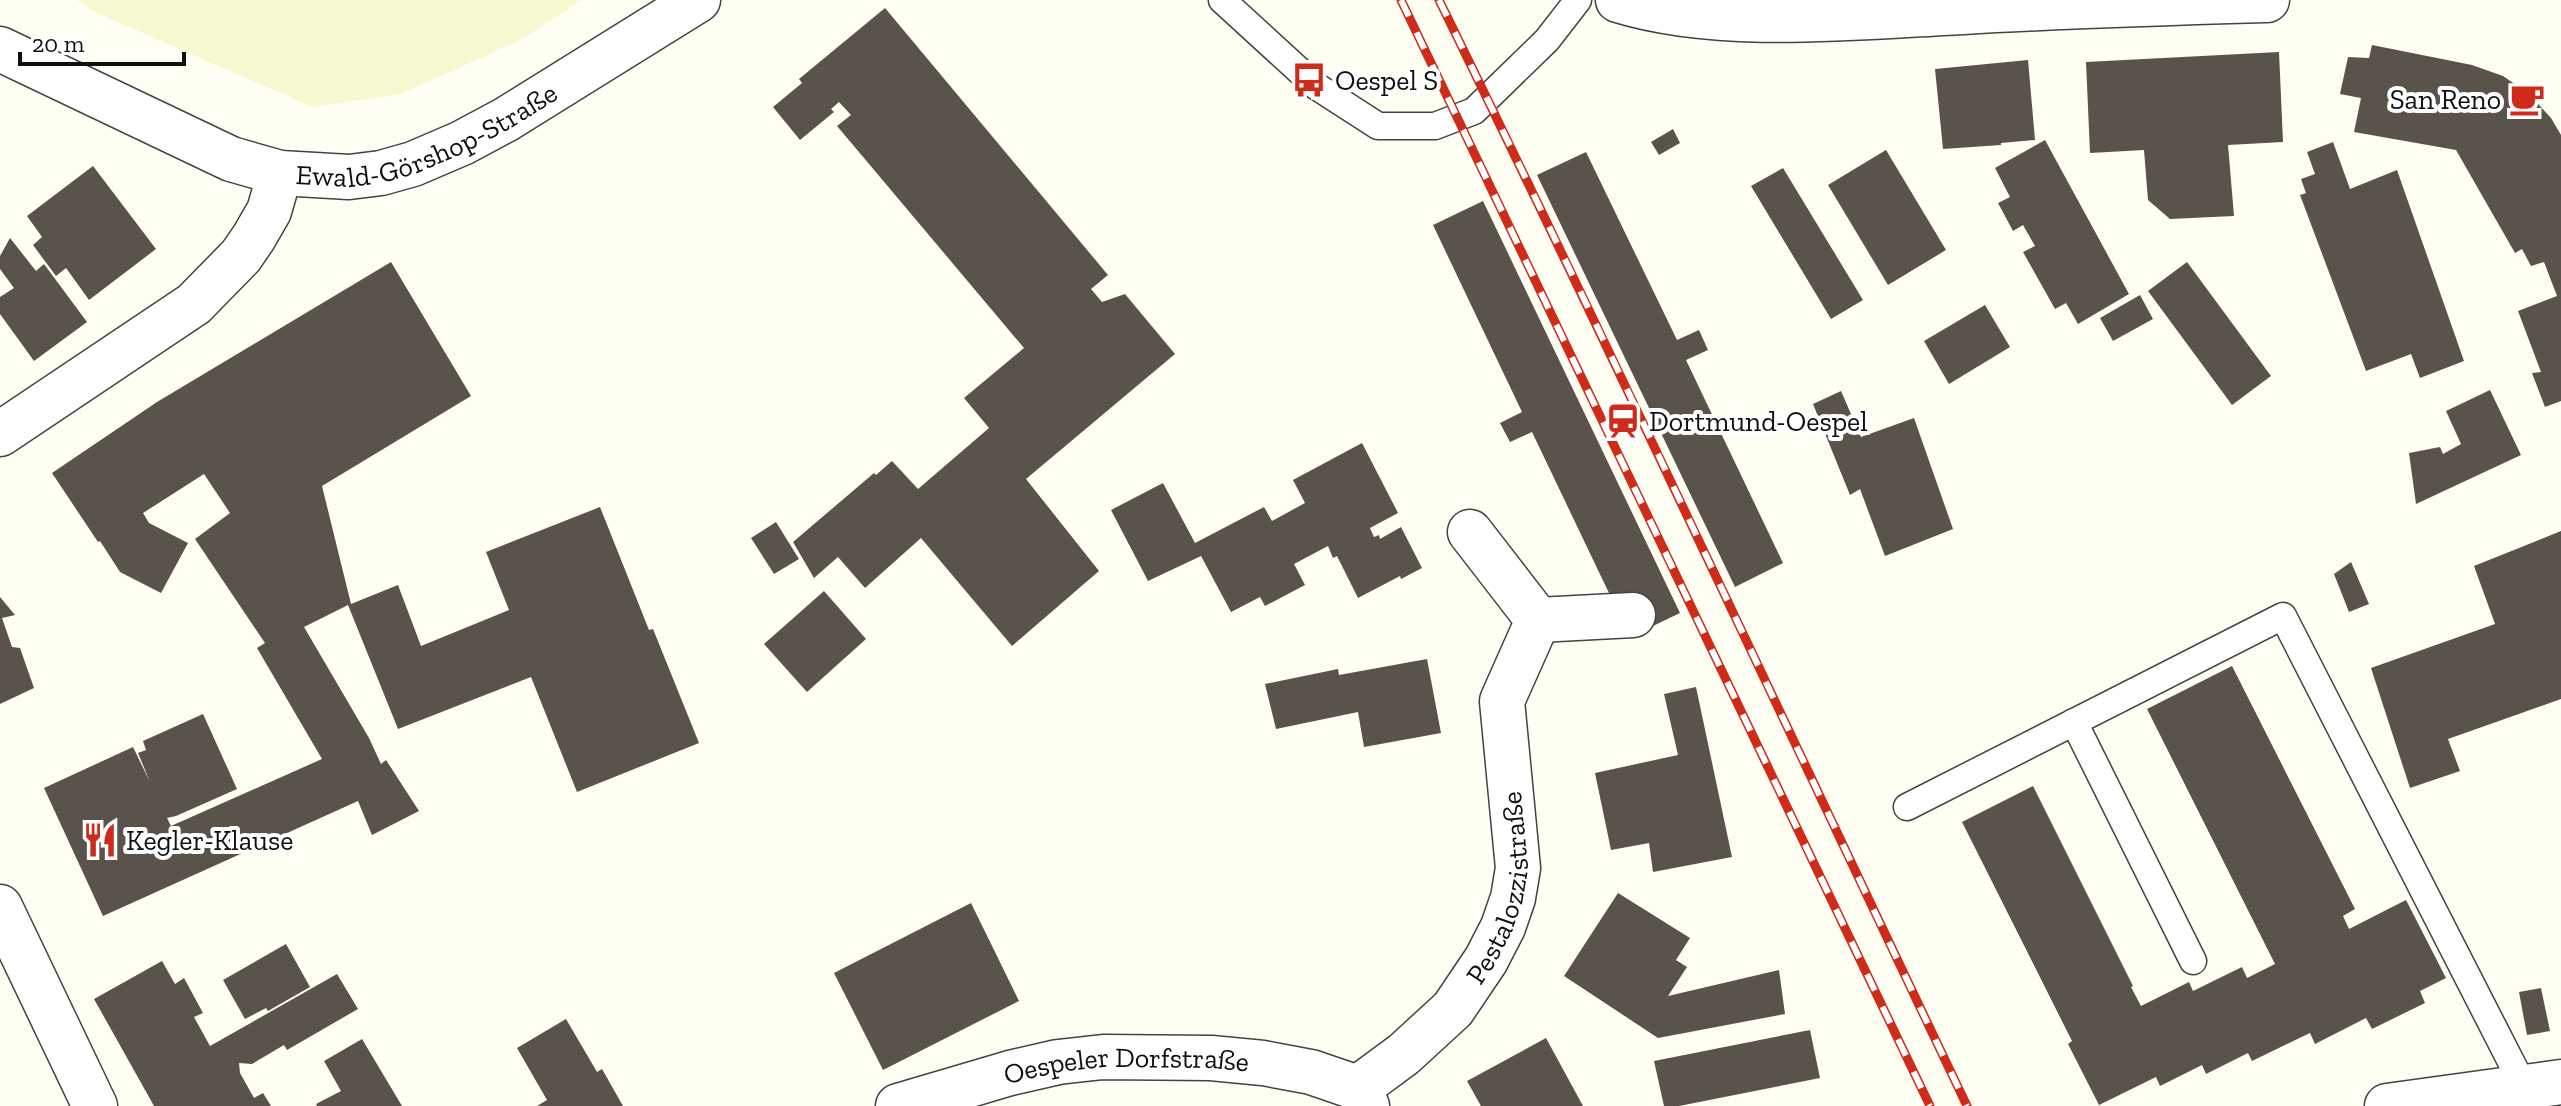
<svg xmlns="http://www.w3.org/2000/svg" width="2561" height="1106" font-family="'Zilla Slab',serif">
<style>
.farmland{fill:#f6f8d0}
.building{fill:#5a534b}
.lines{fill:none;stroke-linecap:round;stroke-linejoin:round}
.service-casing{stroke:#434343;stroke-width:29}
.minor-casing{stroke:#434343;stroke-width:47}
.service{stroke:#fff;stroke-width:26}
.minor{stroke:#fff;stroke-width:44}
.rail-casing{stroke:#ce2b1a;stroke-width:9}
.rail{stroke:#fff;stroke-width:6;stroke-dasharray:18;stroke-linecap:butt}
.labels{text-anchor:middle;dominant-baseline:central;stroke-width:8;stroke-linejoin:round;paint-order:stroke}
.poi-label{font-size:28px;fill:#101010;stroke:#fff;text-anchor:start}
.street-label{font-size:28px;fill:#101010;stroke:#fff}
</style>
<rect width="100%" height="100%" fill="#fffef3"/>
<polygon class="farmland" points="77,0 582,0 519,41 400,94 313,107 95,12"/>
<g class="building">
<polygon points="885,8 1108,275 1091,289 1102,302 1125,294 1175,354 1026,479 1099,571 1012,646 921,538 865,588 838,557 814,578 793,542 874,473 876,475 892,461 918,489 989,428 964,398 1024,348 837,126 851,115 839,102 831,109 834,112 800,140 773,107 802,83 799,79"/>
<polygon points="2372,45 2472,65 2503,76 2529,94 2551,118 2561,135 2561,401 2545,407 2532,373 2541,372 2518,311 2557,296 2544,262 2531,266 2522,249 2515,253 2456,150 2354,132 2361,98 2340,94 2348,57 2369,58"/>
<polygon points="2279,52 2283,142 2228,145 2234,216 2170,219 2148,200 2144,150 2090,153 2086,62"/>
<polygon points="2028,60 2035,140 2001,143 2001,145 1943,149 1935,69"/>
<polygon points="1673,129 1680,143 1659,155 1651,142"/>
<polygon points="2045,140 2129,294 2078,324 2066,303 2055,309 2023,252 2035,246 2023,225 2013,231 1998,203 2010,197 1995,168"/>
<polygon points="2333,142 2350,189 2397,170 2464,361 2420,378 2411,354 2366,371 2300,195 2306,193 2301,179 2315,174 2307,152"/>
<polygon points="1886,150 1946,250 1888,285 1828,185"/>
<polygon points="1586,152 1677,340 1699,330 1708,350 1686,360 1783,563 1735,587 1537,175"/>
<polygon points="93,166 156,249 89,300 66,268 56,276 33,245 42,237 27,216"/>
<polygon points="1783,168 1863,300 1831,319 1751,186"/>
<polygon points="1483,201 1680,613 1630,637 1532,432 1510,442 1500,423 1522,412 1433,225"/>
<polygon points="10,238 36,271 44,264 87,322 34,361 0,314 0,297 14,288 0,269 0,256"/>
<polygon points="391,262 471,396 322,486 351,604 398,585 421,646 509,610 486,552 600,507 649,630 653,629 699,743 577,792 531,677 398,729 348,605 304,627 369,738 381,764 386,760 419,811 372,835 358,801 103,916 44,788 133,747 150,782 138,753 146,750 143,741 203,714 237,789 176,816 167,818 171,826 322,759 257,648 265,643 195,539 230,513 204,474 143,513 149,523 188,543 161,593 120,572 100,541 98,542 52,473 157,402"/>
<polygon points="2187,262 2271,376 2232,405 2148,291"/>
<polygon points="2140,295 2153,319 2113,341 2100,318"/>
<polygon points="1985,305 2010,347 1949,384 1924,341"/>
<polygon points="2490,390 2521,455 2416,504 2409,453 2440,447 2443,454 2461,444 2446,411"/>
<polygon points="1841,391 1861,437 1914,418 1953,529 1885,556 1860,489 1850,495 1813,404"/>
<polygon points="1362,443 1398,513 1370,528 1374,537 1379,535 1380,539 1401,527 1422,568 1401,579 1400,576 1358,598 1337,556 1333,558 1328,546 1294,564 1305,585 1265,606 1260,597 1231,612 1201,556 1148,581 1111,510 1163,483 1195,543 1264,507 1272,521 1305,503 1293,480"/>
<polygon points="776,522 799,559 774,574 751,538"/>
<polygon points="2561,531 2561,699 2448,739 2460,771 2410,788 2371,668 2495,624 2474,566"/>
<polygon points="2351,562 2369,604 2349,612 2334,574"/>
<polygon points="824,591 866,639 807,692 764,644"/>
<polygon points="0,597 15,615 2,618 12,647 20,648 34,688 0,704"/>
<polygon points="1427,659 1441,733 1364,747 1358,712 1276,729 1265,684 1338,669 1339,675"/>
<polygon points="2232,666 2355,909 2343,916 2349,929 2406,900 2446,978 2420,991 2425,1003 2372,1029 2366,1018 2315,1044 2310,1033 2252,1061 2248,1053 2206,1074 2202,1065 2160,1086 2156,1077 2099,1105 2068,1044 2072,1041 1962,822 2033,786 2133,986 2131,987 2141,1006 2189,982 2193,991 2242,967 2247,978 2275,964 2147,709"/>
<polygon points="1696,687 1732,857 1653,872 1649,843 1611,850 1595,773 1678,755 1664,694"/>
<polygon points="1618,893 1690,938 1676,960 1687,967 1668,996 1779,970 1785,1014 1658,1038 1564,976"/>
<polygon points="971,903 1019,1001 883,1070 834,973"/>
<polygon points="286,944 310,987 268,1011 266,1008 245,1019 223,980"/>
<polygon points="162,961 175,984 184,978 203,1013 194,1017 210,1046 337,974 358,1009 287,1050 284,1045 252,1064 239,1063 240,1073 254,1098 263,1093 271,1106 154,1106 94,999"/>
<polygon points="2541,988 2550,1031 2527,1035 2519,992"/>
<polygon points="566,1019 597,1072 602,1069 623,1106 537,1106 547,1100 517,1048"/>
<polygon points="1810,1030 1820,1078 1679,1106 1664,1106 1654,1061"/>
<polygon points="1546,1038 1583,1106 1481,1106 1467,1081"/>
<polygon points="362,1039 402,1106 317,1106 316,1104 341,1091 324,1061"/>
</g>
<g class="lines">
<g class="service-casing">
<g id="service">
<polyline points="1222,0 1316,86 1378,126 1435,126 1474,111 1547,40 1578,0"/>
<polyline points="2074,722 2193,961"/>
<polyline points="1907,807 2283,616 2525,1089"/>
</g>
</g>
<g class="minor-casing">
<g id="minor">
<path d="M1618,0C1721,32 1856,17 1963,12C2064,6 2166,3 2267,0"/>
<path id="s1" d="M0,49L231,159L280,173L349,177L381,173L413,164L462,143L505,120L698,0"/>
<polyline points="0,434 194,304 241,256 254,237 269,211 280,173"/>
<polyline points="1538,620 1633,615"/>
<polyline points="0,907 95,1106"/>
<path id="s2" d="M898,1106L1010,1073L1058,1062L1103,1057L1211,1058L1263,1063L1311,1072L1358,1088"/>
<path id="s3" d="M1367,1106L1358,1088L1404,1054L1453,1009L1486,960L1503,927L1513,898L1518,868L1502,701L1538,620L1470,532"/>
<polyline points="2387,1106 2561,1082"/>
</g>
</g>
<use href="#service" class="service"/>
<use href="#minor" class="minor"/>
<g class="rail-casing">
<g id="rail">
<polyline points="1401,0 1930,1106"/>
<path d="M1439,0C1619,367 1791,737 1967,1106"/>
</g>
</g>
<use href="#rail" class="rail"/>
</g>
<defs>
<g id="bus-bare" transform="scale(2.76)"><path d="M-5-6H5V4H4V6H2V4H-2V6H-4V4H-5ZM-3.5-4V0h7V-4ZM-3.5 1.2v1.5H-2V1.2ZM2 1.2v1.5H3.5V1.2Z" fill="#ce2b1a" stroke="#fff" stroke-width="2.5" paint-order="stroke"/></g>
<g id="cafe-bare" transform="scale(2.76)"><path d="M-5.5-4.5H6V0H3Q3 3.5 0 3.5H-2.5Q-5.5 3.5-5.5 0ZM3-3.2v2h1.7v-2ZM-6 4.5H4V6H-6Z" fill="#ce2b1a" stroke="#fff" stroke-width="2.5" paint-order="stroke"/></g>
<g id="station-bare" transform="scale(2.76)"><path d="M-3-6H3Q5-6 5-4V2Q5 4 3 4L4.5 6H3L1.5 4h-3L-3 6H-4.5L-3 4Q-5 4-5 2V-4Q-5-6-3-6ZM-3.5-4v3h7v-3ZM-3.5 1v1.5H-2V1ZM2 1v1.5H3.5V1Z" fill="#ce2b1a" stroke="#fff" stroke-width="2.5" paint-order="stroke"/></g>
<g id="restaurant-bare" transform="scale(2.76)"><path d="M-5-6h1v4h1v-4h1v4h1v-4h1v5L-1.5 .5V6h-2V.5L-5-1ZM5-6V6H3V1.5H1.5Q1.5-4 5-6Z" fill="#ce2b1a" stroke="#fff" stroke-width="2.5" paint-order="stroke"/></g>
</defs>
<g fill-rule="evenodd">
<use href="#bus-bare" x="1309" y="80"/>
<use href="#cafe-bare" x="2527" y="99"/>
<use href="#station-bare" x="1623" y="421"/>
<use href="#restaurant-bare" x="100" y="840"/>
</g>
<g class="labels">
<g class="poi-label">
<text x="1335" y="80">Oespel S</text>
<text x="2501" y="99" text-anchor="end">San Reno</text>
<text x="1649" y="421">Dortmund-Oespel</text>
<text x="126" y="840">Kegler-Klause</text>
</g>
<g class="street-label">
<text stroke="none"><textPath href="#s1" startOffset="462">Ewald-Görshop-Straße</textPath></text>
<text stroke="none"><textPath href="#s3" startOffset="278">Pestalozzistraße</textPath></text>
<text stroke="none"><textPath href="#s2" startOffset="234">Oespeler Dorfstraße</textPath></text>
</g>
</g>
<path d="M20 52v12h164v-12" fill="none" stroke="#101010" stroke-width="4"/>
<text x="32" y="52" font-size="24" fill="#101010" stroke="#ffffff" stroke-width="6" paint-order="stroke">20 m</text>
</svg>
